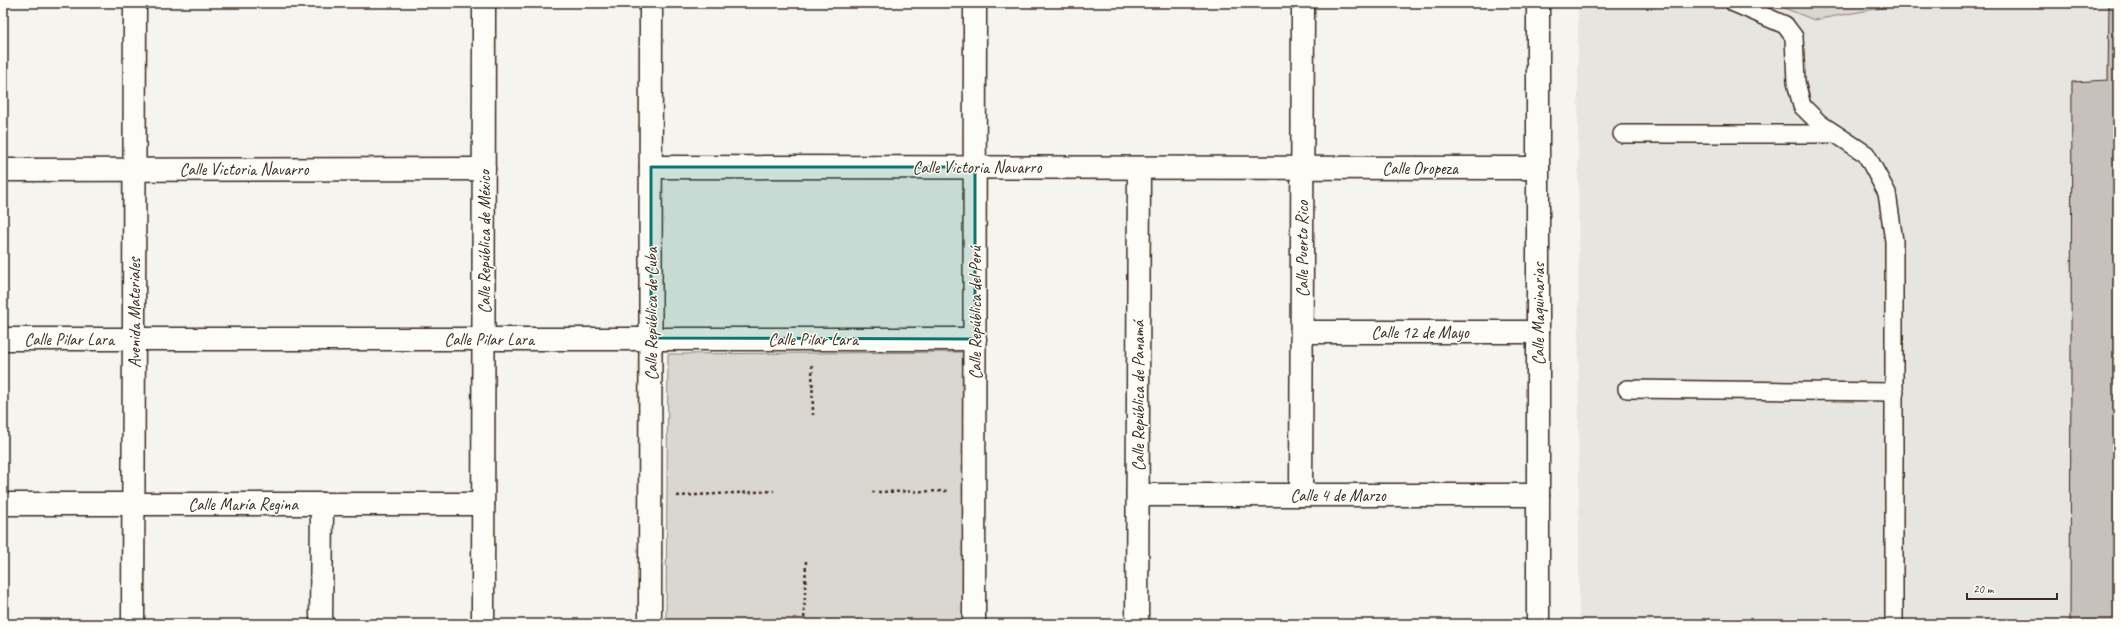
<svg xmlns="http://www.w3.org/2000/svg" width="2121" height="627" font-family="Caveat,sans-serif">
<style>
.built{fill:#e7e5df}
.green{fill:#dad6d0;stroke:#8a8077}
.building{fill:#c7c1bb;stroke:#3b2a1e}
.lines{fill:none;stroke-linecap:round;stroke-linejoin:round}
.service-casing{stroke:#3b2a1e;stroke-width:20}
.minor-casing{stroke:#3b2a1e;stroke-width:25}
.tertiary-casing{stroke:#3b2a1e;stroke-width:25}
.path{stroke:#3b2a1e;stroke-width:2.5;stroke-dasharray:3 3;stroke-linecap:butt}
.service{stroke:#fdfcf7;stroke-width:17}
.minor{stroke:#fdfcf7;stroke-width:22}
.tertiary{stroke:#fdfcf7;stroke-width:22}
.marked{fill:#0f766e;fill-opacity:0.2;stroke:#0f766e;stroke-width:3;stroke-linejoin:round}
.labels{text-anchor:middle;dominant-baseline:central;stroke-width:3;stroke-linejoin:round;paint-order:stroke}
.street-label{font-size:17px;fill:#3b2a1e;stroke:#fdfcf7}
</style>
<rect width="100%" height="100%" fill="#f5f4ee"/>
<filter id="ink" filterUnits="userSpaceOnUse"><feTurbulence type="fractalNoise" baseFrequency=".025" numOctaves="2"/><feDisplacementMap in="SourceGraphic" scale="8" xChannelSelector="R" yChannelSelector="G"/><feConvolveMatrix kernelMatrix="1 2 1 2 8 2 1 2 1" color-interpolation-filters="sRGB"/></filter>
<g filter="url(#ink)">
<polygon class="built" points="1578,3 2118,3 2118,624 1579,624"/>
<g class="green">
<polygon points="1772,3 1939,3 1898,5 1814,20"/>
<polygon points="970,352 967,624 666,624 668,354"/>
</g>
<polygon class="building" points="2109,3 2118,3 2118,624 2070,624 2072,82 2108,80"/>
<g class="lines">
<g class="service-casing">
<g id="service">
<polyline points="1734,3 1785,25 1794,37 1796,82 1802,106 1819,123 1866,154 1887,193 1894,241 1894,624"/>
<polyline points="1622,134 1835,134"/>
<polyline points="1627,389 1895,392"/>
</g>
</g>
<g class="minor-casing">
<g id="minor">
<polyline points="651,167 1538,168"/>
<polyline points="3,170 484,169"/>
<polyline points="1302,332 1538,332"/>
<polyline points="3,339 975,339"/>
<polyline points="1138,495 1538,495"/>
<polyline points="1301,495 1303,3"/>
<polyline points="3,504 483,504"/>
<polyline points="321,624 322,504"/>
<polyline points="483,624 484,3"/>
<polyline points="650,624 651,3"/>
<polyline points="974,624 975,3"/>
<polyline points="1137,624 1139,168"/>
</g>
</g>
<g class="tertiary-casing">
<g id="tertiary">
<polyline points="1538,3 1538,624"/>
<polyline points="133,624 135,3"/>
</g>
</g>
<g class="path">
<polyline points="812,365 813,415"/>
<polyline points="872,492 948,491"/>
<polyline points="677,496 774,491"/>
<polyline points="804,624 806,560"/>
</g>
<use href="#service" class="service"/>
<use href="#minor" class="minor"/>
<use href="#tertiary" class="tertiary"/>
</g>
</g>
<path class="marked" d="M651,167H975V339L651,338Z"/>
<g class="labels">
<g class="street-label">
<text x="977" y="167">Calle Victoria Navarro</text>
<text x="1420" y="168">Calle Oropeza</text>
<text x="244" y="169">Calle Victoria Navarro</text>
<text transform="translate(484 242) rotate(-90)">Calle República de México</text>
<text transform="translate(1302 249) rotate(-90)">Calle Puerto Rico</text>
<text transform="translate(134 313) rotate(-90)">Avenida Materiales</text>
<text transform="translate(975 313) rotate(-90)">Calle República del Perú</text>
<text transform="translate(651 314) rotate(-90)">Calle República de Cuba</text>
<text transform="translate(1538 314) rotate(-90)">Calle Maquinarias</text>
<text x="1420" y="332">Calle 12 de Mayo</text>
<text x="69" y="339">Calle Pilar Lara</text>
<text x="489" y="339">Calle Pilar Lara</text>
<text x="813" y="339">Calle Pilar Lara</text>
<text transform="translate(1138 396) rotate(-90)">Calle República de Panamá</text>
<text x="1338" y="495">Calle 4 de Marzo</text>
<text x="243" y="504">Calle María Regina</text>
</g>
</g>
<rect width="2121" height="627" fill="none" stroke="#fdfcf7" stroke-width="16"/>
<rect x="8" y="8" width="2105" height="611" fill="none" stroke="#3b2a1e" stroke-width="1.5" filter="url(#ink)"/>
<path d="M1967 593v6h90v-6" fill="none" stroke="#3b2a1e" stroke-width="2"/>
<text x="1973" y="593" font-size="12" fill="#3b2a1e" stroke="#fdfcf7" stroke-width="3" paint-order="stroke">20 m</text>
</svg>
